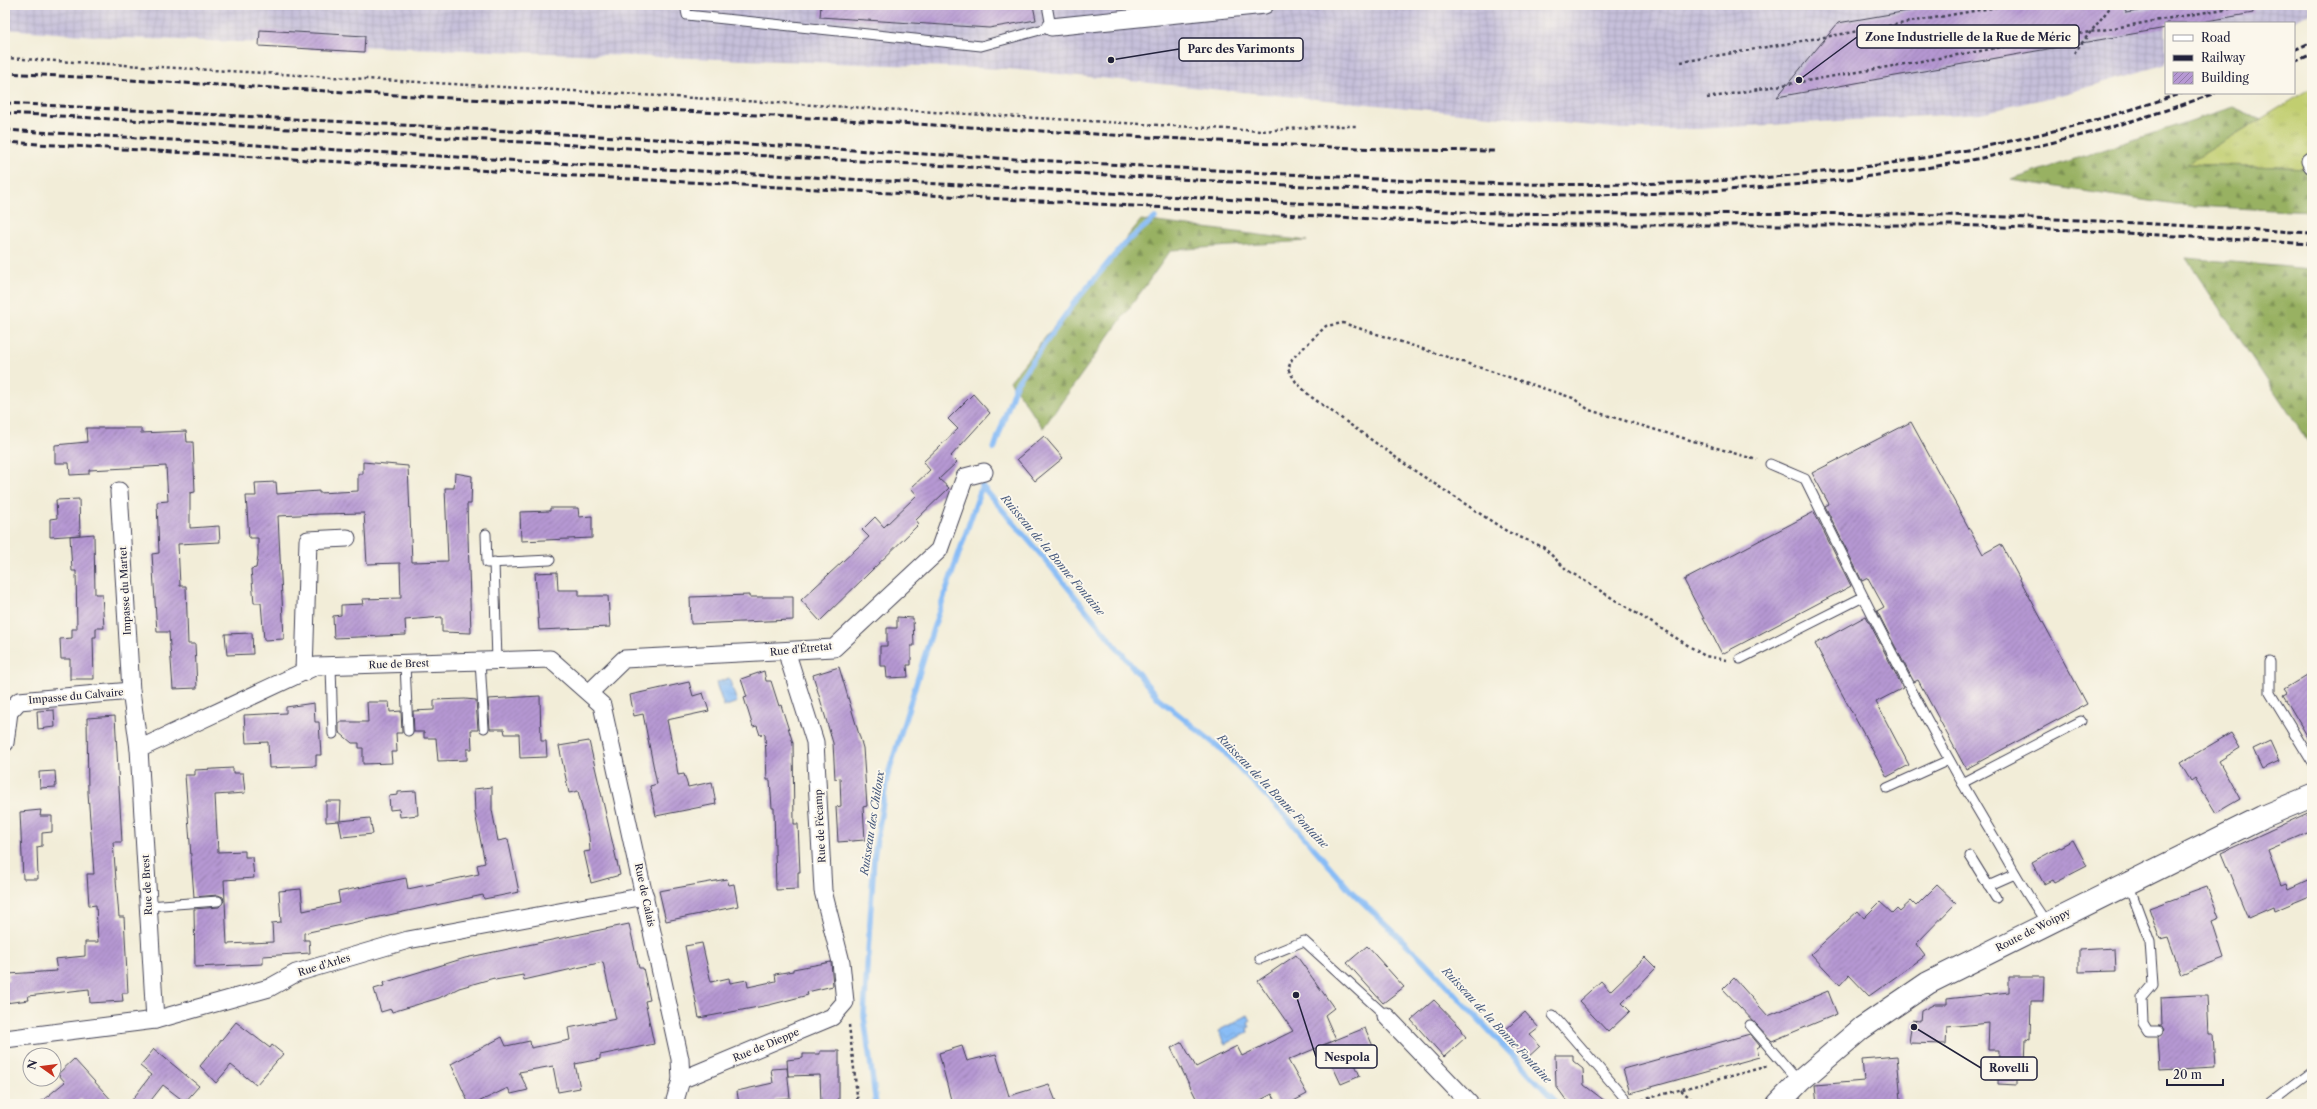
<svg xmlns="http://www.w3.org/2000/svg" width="2317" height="1109" font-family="'Libre Caslon Text',serif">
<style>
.industrial{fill:url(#industrial-grid)}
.grass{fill:url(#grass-tufts);stroke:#727856}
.forest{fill:url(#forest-firs);stroke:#5d6a4e}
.water{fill:url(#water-waves);stroke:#546f98}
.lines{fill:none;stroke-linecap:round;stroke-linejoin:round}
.stream{stroke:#87bcf6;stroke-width:5.5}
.building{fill:url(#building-hatch)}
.lane-casing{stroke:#414053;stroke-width:11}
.street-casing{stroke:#414053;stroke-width:19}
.secondary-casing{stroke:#414053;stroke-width:24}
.path{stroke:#414053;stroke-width:2.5;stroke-dasharray:3 3;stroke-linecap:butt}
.lane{stroke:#fff;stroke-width:9}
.street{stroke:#fff;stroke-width:17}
.secondary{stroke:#fff;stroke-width:22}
.rail{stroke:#22223b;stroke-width:3;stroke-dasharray:6 3;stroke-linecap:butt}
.labels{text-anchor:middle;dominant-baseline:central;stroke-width:4;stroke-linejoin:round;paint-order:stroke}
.street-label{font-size:10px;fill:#22223b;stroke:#fbf7ec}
.water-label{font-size:11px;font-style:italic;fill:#45587c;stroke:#fbf7ec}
.leader{fill:none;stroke:#22223b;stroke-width:1.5}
.callout-dot{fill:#22223b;stroke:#fbf7ec;stroke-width:1.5}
.callout{fill:#fbf7ec;stroke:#22223b;stroke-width:1.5}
.callout-label{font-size:11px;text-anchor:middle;font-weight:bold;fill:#22223b}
</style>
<defs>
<pattern id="industrial-grid" width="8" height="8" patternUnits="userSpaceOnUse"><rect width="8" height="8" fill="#c6c0da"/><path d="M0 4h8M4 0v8" fill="none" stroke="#aaa5bc"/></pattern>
<pattern id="grass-tufts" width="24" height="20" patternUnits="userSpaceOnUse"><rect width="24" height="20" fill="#c1ce70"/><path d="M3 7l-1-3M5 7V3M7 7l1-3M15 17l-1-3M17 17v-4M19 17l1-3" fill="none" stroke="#a6b162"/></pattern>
<pattern id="forest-firs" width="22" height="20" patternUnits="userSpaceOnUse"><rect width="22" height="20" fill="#98b162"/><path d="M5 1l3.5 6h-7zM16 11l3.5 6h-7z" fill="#7c9052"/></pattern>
<pattern id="water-waves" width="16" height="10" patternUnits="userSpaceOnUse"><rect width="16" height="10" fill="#87bcf6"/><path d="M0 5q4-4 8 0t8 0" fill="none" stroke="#74a1d4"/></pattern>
<pattern id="building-hatch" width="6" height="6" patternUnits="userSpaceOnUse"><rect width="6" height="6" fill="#b698d3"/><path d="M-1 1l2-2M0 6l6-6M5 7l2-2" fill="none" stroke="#947cac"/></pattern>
</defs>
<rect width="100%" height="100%" fill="#fbf7ec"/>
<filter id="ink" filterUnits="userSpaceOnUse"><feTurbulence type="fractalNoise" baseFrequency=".025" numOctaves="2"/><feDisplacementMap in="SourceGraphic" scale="8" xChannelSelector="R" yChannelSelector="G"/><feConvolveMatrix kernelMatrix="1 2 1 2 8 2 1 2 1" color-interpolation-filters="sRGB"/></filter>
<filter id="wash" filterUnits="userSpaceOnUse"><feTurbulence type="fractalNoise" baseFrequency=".012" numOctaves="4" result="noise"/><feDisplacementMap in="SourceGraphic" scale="16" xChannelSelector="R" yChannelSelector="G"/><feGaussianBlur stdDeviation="0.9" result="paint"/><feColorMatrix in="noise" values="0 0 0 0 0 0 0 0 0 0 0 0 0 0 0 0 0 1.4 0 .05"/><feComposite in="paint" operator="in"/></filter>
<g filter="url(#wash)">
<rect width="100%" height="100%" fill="#f2edd8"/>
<polygon class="industrial" points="5,5 2312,5 2312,13 2290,23 2166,23 2166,64 2061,95 1981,113 1697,129 1623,129 1007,69 121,38 5,29"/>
<polygon class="grass" points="2312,88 2312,168 2186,164"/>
<g class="forest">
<polygon points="2233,107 2260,119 2187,164 2312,168 2312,212 2175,205 2011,180"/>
<polygon points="1141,220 1307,241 1171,250 1043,428 1010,381"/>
<polygon points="2186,258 2312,269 2312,448"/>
</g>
<g class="water">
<polygon points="729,678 737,702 724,707 716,683"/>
<polygon points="1248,1015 1251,1021 1248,1023 1250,1027 1247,1028 1248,1032 1225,1044 1218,1031"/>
</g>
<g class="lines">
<g class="stream">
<polyline points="994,449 1016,384 1074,303 1098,275 1124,244 1155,218"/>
<polyline points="982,486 1047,562 1158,698 1221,749 1295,826 1350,890 1422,959 1558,1104"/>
<polyline points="876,1104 864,1016 874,857 887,778 932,632 982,486"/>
</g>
</g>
<g id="blocks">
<g class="building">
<polygon points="821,5 1033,5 1036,20 989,28 820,17"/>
<polygon points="1943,5 2125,5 2126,13 2172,5 2252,5 2253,13 2196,23 2166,23 2166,28 1777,97 1838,23"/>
<polygon points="260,30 365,36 364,52 259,46"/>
<polygon points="973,394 990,413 951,456 957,462 939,479 949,488 916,520 919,524 820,621 801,600 869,537 862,530 875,517 884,527 917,495 911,488 930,470 923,462 958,429 948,419"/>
<polygon points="1911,422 1983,554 2001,544 2087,704 1966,769 1918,680 1914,682 1897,650 1877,611 1884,607 1868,578 1862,581 1825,506 1829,504 1812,473"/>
<polygon points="86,428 141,428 141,433 186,431 187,442 193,442 195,492 190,493 190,528 219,526 220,542 178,544 180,586 186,586 188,644 195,644 197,688 173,689 169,632 157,632 152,554 159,553 157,502 168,501 166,466 89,470 89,474 70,475 69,463 55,463 55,445 87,442"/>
<polygon points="1044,436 1063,458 1035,481 1017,459"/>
<polygon points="363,462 408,466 412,562 448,561 445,488 454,488 455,473 472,476 471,504 467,504 471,633 442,632 442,617 405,620 406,635 334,638 333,616 341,615 341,605 363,604 362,599 401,598 400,563 367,564 364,513 320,514 278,516 284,639 264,640 261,603 254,603 251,569 256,568 258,556 258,538 249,538 246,496 256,496 255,483 276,482 277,494 319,491 319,493 358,491 358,474 363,474"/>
<polygon points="79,499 80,535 50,537 50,519 57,518 56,500"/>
<polygon points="550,508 578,508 579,517 592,516 592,538 521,541 520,512 550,511"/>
<polygon points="1814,512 1851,586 1722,654 1684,580"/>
<polygon points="94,534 95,594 102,594 104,628 96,628 96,637 93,637 94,679 70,679 70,659 61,659 60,639 72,638 72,629 77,629 76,571 72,571 70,536"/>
<polygon points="557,572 558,590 579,590 579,596 608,596 610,627 539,630 535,573"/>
<polygon points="749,595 749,597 793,597 793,620 691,624 690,597"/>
<polygon points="1866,616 1903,688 1876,702 1909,765 1887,777 1815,644"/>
<polygon points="897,617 913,618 914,646 911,646 911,665 907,665 908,677 887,678 886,666 880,666 880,646 887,646 887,628 897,628"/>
<polygon points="252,633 253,654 227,655 225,634"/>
<polygon points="839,667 863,748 867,806 863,807 865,840 838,842 836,807 841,806 840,778 835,779 833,743 813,675"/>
<polygon points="764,671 766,681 771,681 779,706 781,705 793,743 794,824 798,824 800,872 798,872 798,889 776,890 774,808 772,808 770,780 767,780 765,734 760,735 757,726 753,727 744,698 747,697 741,679"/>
<polygon points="2312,672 2312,744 2283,695 2287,693 2284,689"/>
<polygon points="689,682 693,696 703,693 709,711 667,720 676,762 678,775 684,774 688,787 712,782 716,804 656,816 650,786 657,784 643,714 634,716 630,695"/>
<polygon points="540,696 541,741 546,741 547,757 520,758 519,734 505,734 504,729 490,729 488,699"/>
<polygon points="465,699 476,700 478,730 471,730 472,749 467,749 467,760 438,761 436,738 424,738 424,732 414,732 413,711 434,710 434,700"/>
<polygon points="367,702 389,702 390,712 401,711 402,733 396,733 397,752 391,752 392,763 363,764 363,748 359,748 359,743 352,743 339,732 339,722 368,722"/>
<polygon points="314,703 315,722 319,722 321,755 316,755 316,766 269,768 268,742 246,743 244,715 286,713 286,707"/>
<polygon points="54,710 55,727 38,729 37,711"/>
<polygon points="115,716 122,842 113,842 119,917 124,917 128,993 122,993 123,1001 90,1003 89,989 28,996 29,1000 5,1003 5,981 9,980 8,974 57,971 55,959 85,956 85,942 98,942 96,905 89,906 87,874 94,874 88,793 87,718"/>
<polygon points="2231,733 2240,748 2219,761 2240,799 2216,813 2195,778 2191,781 2180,763"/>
<polygon points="589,741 620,875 591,883 584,852 590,851 589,837 578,791 569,793 559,746"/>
<polygon points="2270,741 2279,761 2262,769 2253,749"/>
<polygon points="233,768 233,773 243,773 245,793 215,795 218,852 245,851 245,857 252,857 254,878 224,880 227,944 273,942 272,923 281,922 279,891 301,889 303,911 340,903 338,892 406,878 408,889 479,874 477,865 485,863 475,813 474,789 492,787 492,810 498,841 508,839 519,892 484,899 483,895 304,933 304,940 309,940 310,953 263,956 263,964 195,967 194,909 219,907 224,901 223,897 218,895 194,897 185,775 195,775 195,770"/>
<polygon points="55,771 56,787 40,788 39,772"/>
<polygon points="416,791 418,815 400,817 399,809 390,810 389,796 398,795 398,792"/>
<polygon points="326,801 341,801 340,821 370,818 373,834 342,837 339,821 326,822"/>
<polygon points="41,810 40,816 52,816 52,832 42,833 42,846 37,847 38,879 23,879 20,812"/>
<polygon points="2312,811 2312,831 2268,850 2281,885 2286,883 2288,889 2312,878 2312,895 2274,911 2273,907 2248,918 2221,853"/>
<polygon points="2073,840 2087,866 2054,883 2052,880 2044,884 2032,862"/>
<polygon points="727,879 729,885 734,884 738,906 666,921 659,891"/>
<polygon points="1937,885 1956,903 1916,944 1925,956 1869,996 1849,975 1840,985 1811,954 1858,911 1864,918 1880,902 1892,913 1897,908 1900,911 1911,901 1916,906"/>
<polygon points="2207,887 2219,918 2212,921 2224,958 2181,974 2168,937 2160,939 2149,908"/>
<polygon points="629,924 639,968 643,968 650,1000 645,1001 654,1044 600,1055 600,1059 575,1064 580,1088 558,1092 553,1066 519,1072 528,1090 511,1094 508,1088 474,1104 469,1104 451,1064 502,1037 506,1046 530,1041 531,1048 570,1040 568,1028 616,1019 603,962 524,980 523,975 495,980 494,978 459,988 439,998 392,1012 391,1009 381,1012 374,989 384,986 383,983 465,958"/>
<polygon points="702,943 711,982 729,978 730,983 747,980 748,987 776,981 775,974 793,971 793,969 831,962 833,986 807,992 808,995 769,1005 699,1018 685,946"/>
<polygon points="1367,946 1404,987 1383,1003 1347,963"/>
<polygon points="2115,948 2116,971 2079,972 2079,950"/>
<polygon points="1296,955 1334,1008 1325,1015 1336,1040 1288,1060 1307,1094 1288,1104 1278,1104 1272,1094 1253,1104 1199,1104 1171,1048 1182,1042 1196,1067 1237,1046 1242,1056 1293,1031 1258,981"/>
<polygon points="1645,957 1656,968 1622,1003 1630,1011 1608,1032 1579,1001 1601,981 1610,991"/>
<polygon points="2009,977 2044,977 2043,1001 2031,1001 2030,1039 2026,1038 2025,1067 2017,1067 2017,1085 1998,1084 1999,1050 1988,1050 1989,1023 1947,1027 1946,1044 1909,1043 1912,1020 1920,1021 1921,1011 1935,1004 1947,1004 1947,999 2009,992"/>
<polygon points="1734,978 1768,1016 1828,991 1837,1014 1772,1041 1723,989"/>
<polygon points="2198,995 2207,995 2209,1034 2213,1034 2215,1067 2160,1070 2158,1037 2164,1031 2161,1026 2158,1025 2162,1025 2161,997"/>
<polygon points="1434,1000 1462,1029 1461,1031 1466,1037 1444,1057 1411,1020"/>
<polygon points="1525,1012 1539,1028 1530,1035 1540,1046 1525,1060 1502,1033"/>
<polygon points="236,1022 270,1048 272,1045 283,1054 256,1085 231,1065 216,1083 200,1066"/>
<polygon points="1365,1028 1376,1053 1354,1062 1360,1076 1341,1084 1323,1045"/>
<polygon points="1750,1034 1760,1046 1757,1048 1759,1057 1630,1093 1623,1069"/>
<polygon points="962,1046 967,1061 996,1054 1009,1096 1049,1084 1057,1104 952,1104 939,1053"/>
<polygon points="154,1049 199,1086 185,1102 163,1085 148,1104 129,1104 151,1075 140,1066"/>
<polygon points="820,1051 839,1051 839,1104 821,1104 820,1075 788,1076 787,1060 803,1058 803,1054 820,1054"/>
<polygon points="1555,1055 1573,1055 1573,1061 1583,1069 1584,1085 1609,1104 1569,1104 1556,1086"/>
<polygon points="1897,1056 1901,1100 1817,1104 1815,1085 1864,1081 1862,1059"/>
<polygon points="74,1059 94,1081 115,1104 86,1104 81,1099 75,1104 38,1104 65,1082 58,1074"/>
<polygon points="787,1068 790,1098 775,1099 776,1104 739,1104 737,1091 773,1083 771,1069"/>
</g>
</g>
</g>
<g filter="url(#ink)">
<use href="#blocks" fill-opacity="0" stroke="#414053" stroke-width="1"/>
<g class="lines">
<g class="lane-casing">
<g id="lane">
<polyline points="685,5 687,15 981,46 1051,27 1047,5"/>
<path d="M1770,464L1805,479C1862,595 1919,711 1985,822C2006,856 2023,891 2047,923"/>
<polyline points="486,534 487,563 550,560"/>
<polyline points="494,562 497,661"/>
<polyline points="1740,659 1863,597"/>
<polyline points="480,661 484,728"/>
<polyline points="2270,662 2270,693 2312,762"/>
<polyline points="405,664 408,731"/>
<polyline points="331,666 333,734"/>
<polyline points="1962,783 2081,721"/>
<polyline points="1887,788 1949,760"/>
<polyline points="1970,856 1996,898"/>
<polyline points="2128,883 2150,942 2153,985 2142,998 2143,1023 2148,1031 2158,1031"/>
<polyline points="1988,886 2015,874"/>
<polyline points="148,906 218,901"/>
<polyline points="1260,959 1304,941 1386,1016"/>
<polyline points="1553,1015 1630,1104"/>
<polyline points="1750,1025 1799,1082"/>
<polyline points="2270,1104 2312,1072"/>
</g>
</g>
<g class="street-casing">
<g id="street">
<polyline points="1051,27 1265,5"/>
<polyline points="2310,161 2312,165"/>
<polyline points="119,491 131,691 139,749"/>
<polyline points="304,672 308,540 347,538"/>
<polyline points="590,692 624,659 834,648 939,550 965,477 984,472"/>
<polyline points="5,743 9,712 19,701 131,691"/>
<polyline points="1386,1016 1470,1104"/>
<polyline points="155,1020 139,749 316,666 550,659 602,705 680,1059 681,1080 674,1104"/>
<polyline points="5,1039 155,1020 269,988 296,973 408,940 645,896"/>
<polyline points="681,1080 832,1017 845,1002 841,962 823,891 815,742 789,660 789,652"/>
</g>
</g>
<g class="secondary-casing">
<polyline id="secondary" points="1778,1104 1800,1081 1862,1028 1928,983 2262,817 2312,796"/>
</g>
<g class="path">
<polyline points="2074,53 2112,5"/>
<polyline points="5,58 1261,131 1328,126 1358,126"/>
<polyline points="1681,62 2008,5"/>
<polyline points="1707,98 2247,5"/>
<polyline points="1727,660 1705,656 1567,570 1543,547 1508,532 1415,471 1310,396 1296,382 1288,369 1292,359 1326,326 1343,323 1573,398 1589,410 1757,460"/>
<polyline points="849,1025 858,1104"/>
<polyline points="1681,1090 1697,1104"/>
<polyline points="1642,1100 1768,1066"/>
</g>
<use href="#lane" class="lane"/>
<use href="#street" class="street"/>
<use href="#secondary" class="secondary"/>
<g class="rail">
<polyline points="2294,50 2312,42"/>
<polyline points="2294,62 2312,54"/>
<polyline points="5,73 1309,146 1405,150 1494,151"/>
<path d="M5,103L1412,181C1497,184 1582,186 1667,183C1838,178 2020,149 2182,93"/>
<path d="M5,113L1411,192C1681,203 1959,188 2215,93"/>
<path d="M5,130L607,166L1462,212C1606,216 1750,212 1894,214C2033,216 2173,225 2312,233"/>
<polyline points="5,142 594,177 1393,220 1564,225 1954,225 2074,230 2312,244"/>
</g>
</g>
</g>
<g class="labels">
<g class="street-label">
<text transform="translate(125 591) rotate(-93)">Impasse du Martet</text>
<text transform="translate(801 649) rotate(-6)">Rue d'Étretat</text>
<text transform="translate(399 664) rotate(-2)">Rue de Brest</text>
<text transform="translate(76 696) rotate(-5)">Impasse du Calvaire</text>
<text transform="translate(820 826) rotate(-93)">Rue de Fécamp</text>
<text transform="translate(147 885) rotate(-93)">Rue de Brest</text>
<text transform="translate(645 895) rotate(78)">Rue de Calais</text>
<text transform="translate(2033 930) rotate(-27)">Route de Woippy</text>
<text transform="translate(324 965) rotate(-17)">Rue d'Arles</text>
<text transform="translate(766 1045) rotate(-23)">Rue de Dieppe</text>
</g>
<g class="water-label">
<text transform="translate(1053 555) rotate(50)">Ruisseau de la Bonne Fontaine</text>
<text transform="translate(1273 791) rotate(46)">Ruisseau de la Bonne Fontaine</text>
<text transform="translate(872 823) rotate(-81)">Ruisseau des Chiloux</text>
<text transform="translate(1497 1025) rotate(47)">Ruisseau de la Bonne Fontaine</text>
</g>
</g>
<path class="leader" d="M1799 80L1857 37M1111 60L1179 49M1296 995L1316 1057M1914 1027L1981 1068"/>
<g class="callout-dot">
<circle cx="1799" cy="80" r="4"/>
<circle cx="1111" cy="60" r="4"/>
<circle cx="1296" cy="995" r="4"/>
<circle cx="1914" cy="1027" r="4"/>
</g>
<g class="callout">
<rect x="1857" y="25" width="222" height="23" rx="4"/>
<rect x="1179" y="38" width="124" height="23" rx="4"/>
<rect x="1316" y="1045" width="61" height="23" rx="4"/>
<rect x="1981" y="1057" width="56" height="23" rx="4"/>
</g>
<g class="callout-label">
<text x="1968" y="41">Zone Industrielle de la Rue de Méric</text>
<text x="1241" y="53">Parc des Varimonts</text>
<text x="1347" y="1061">Nespola</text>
<text x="2009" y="1072">Rovelli</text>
</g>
<rect width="2317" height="1109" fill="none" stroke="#fbf7ec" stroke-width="20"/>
<rect x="2165" y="22" width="130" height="72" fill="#fbf7ec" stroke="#a4a2a5"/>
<rect x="2173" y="35" width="20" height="6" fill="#ffffff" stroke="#a4a2a5"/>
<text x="2201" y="42" font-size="12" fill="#22223b">Road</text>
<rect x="2173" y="55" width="20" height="6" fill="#22223b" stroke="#a4a2a5"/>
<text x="2201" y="62" font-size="12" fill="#22223b">Railway</text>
<rect x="2173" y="72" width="20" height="12" fill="url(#building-hatch)" stroke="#a4a2a5"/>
<text x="2201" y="82" font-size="12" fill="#22223b">Building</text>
<g transform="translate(42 1067) rotate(284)"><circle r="19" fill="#fbf7ec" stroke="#a4a2a5"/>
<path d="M0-3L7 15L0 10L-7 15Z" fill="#c8321e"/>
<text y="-6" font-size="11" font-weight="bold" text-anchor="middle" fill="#22223b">N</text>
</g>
<path d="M2167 1079v6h56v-6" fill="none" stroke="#22223b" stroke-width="2"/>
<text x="2173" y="1079" font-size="12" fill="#22223b" stroke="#fbf7ec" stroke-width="3" paint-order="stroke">20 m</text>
</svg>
